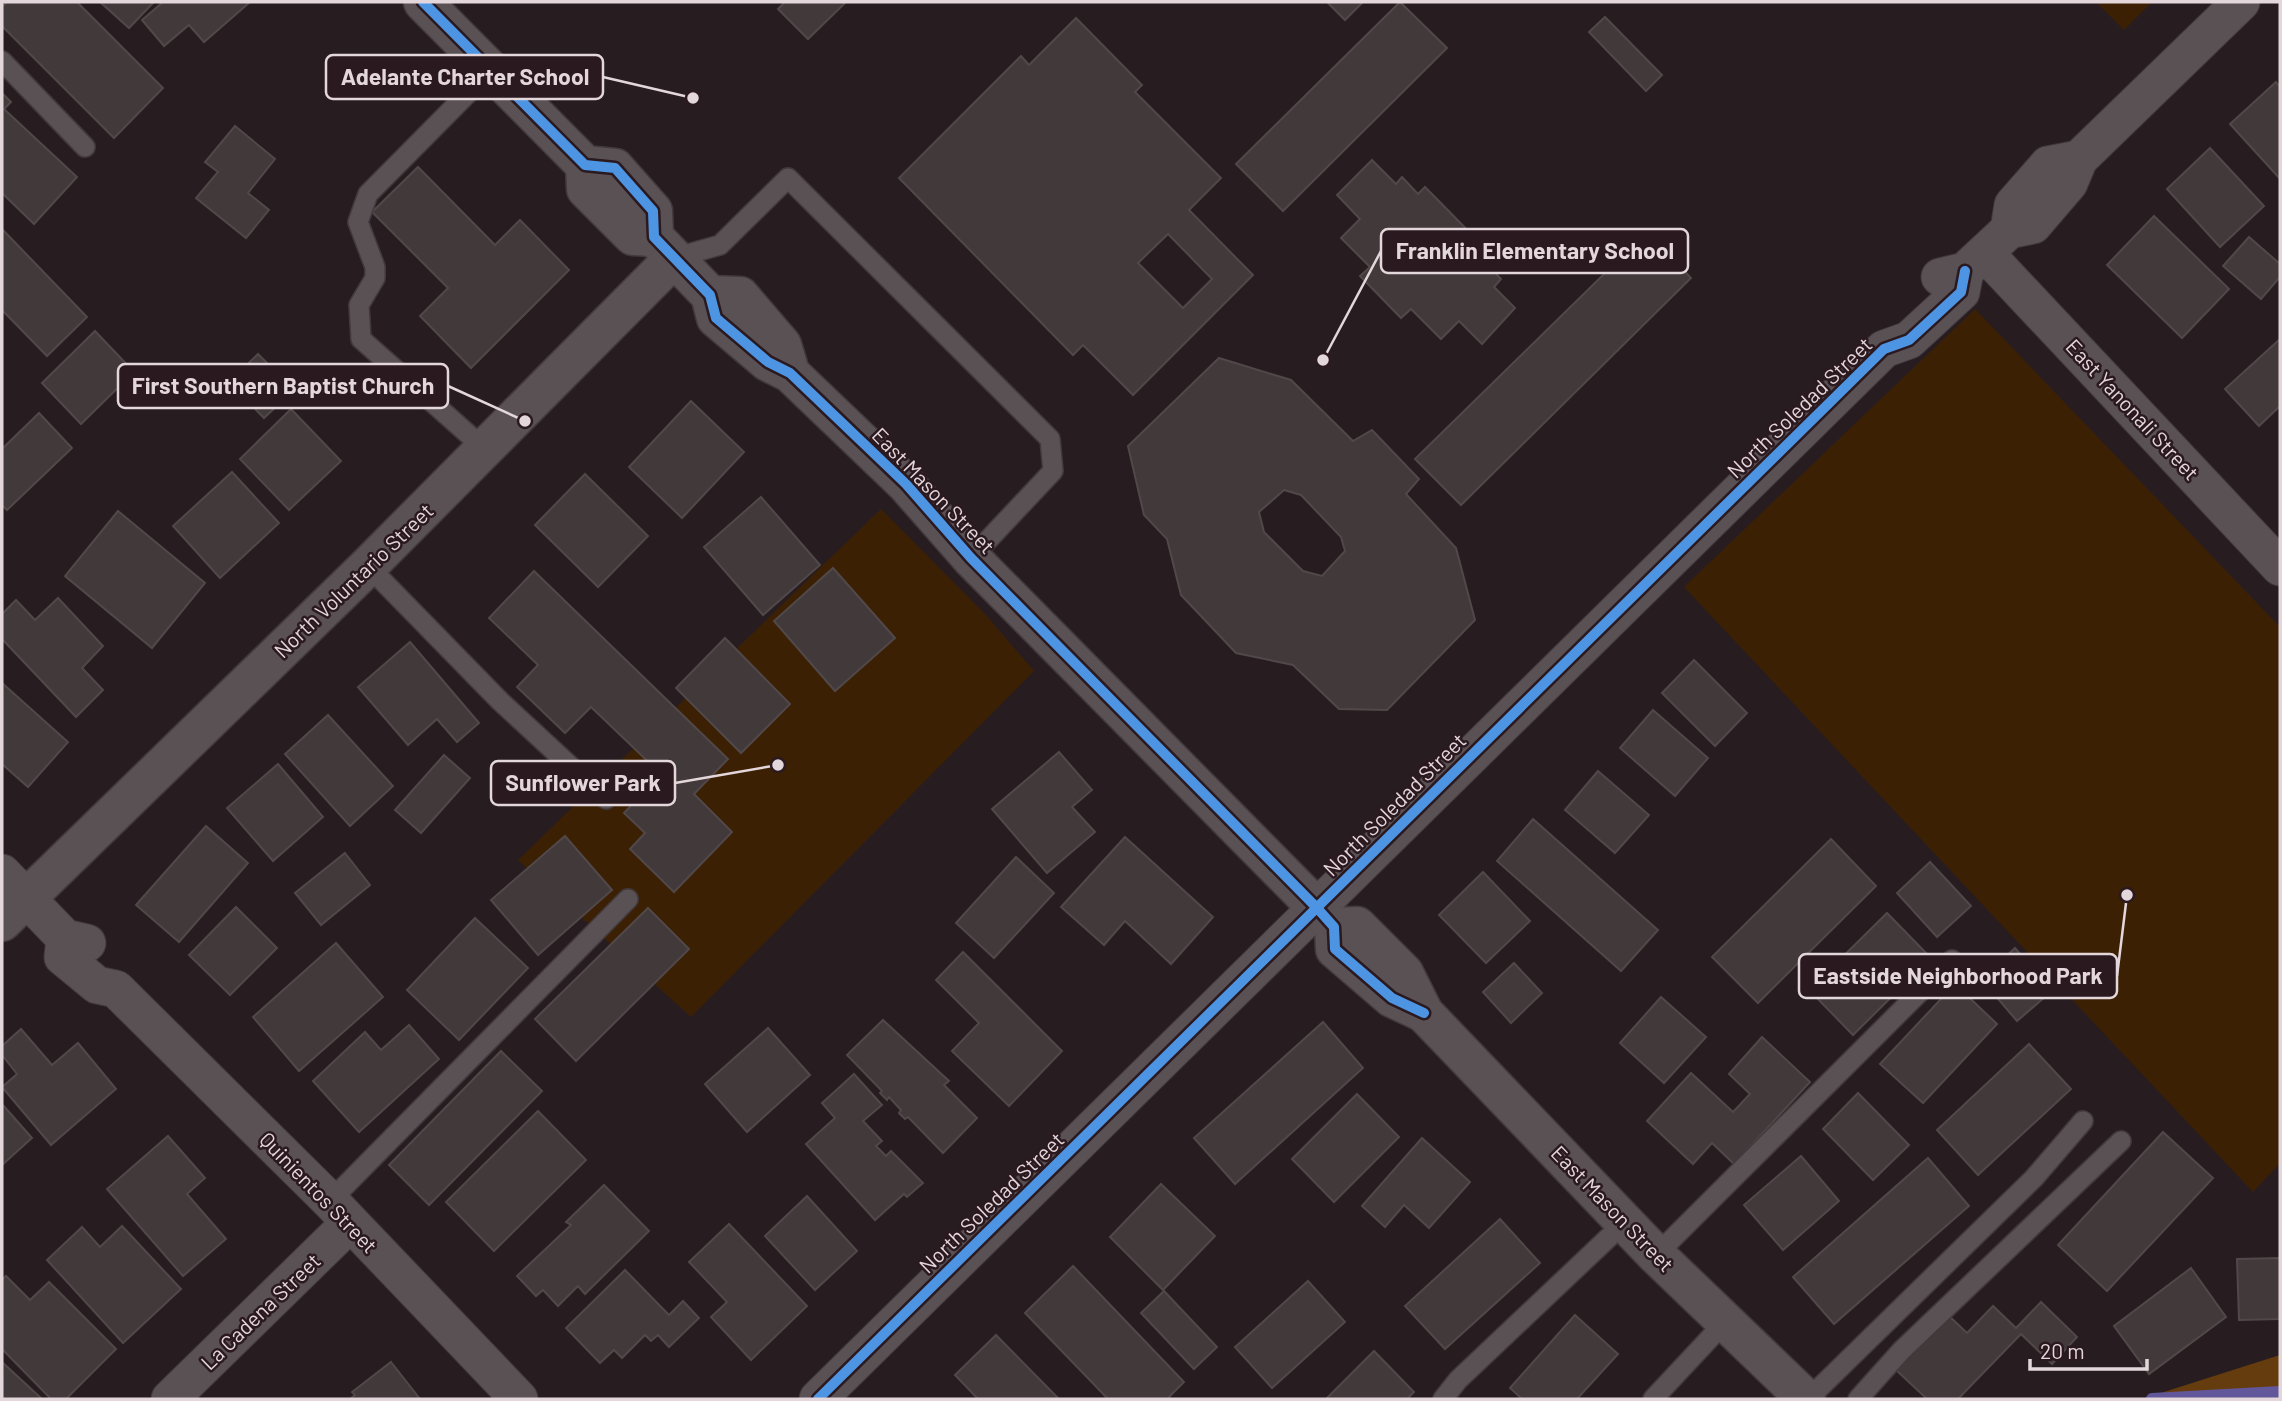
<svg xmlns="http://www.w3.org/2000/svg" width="2282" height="1401" font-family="Barlow,sans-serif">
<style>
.green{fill:#3c2004}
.forest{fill:#653c0e}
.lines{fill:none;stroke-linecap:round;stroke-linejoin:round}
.stream{stroke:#61579a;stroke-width:12}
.building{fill:#42393a;stroke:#514849;stroke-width:2;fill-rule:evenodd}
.service-casing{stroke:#42393d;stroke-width:22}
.minor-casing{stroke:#42393d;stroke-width:39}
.tertiary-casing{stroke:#42393d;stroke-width:41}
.service{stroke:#595154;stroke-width:19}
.minor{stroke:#595154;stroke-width:37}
.tertiary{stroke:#595154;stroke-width:38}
.cycleway-casing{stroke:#2b1920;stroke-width:15}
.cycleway{stroke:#4d94e3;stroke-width:10}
.labels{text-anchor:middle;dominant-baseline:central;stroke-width:5;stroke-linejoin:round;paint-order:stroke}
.street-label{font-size:21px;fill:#e4d7db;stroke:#2b1920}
.leader{fill:none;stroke:#e4d7db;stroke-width:2.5}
.callout-dot{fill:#e4d7db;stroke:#2b1920;stroke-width:2.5}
.callout{fill:#2b1920;stroke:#e4d7db;stroke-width:2.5}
.callout-label{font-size:23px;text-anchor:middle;font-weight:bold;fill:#e4d7db}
</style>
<rect width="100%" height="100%" fill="#271d21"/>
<g class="green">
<polygon points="2096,2 2152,2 2124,30"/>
<polygon points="1975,309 2280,627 2280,1163 2253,1192 1684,587"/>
<polygon points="881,509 985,614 1034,671 691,1017 518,860"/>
</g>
<polygon class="forest" points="2280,1355 2280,1399 2142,1399"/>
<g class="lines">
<polyline class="stream" points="2152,1399 2280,1392"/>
</g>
<g class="building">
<polygon points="7,2 77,2 163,88 114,138 2,26 2,7"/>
<polygon points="100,2 154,2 129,28"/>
<polygon points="163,2 250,2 204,42 189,25 164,46 142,20"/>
<polygon points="785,2 846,2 808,39 778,9"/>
<polygon points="1327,2 1363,2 1345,20"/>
<polygon points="1400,2 1447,48 1283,211 1236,164"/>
<polygon points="1605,17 1662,75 1646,91 1589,32"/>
<path d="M1076,18L1142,85L1135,92L1221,178L1189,210L1253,275L1133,395L1083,345L1073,355L899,178L1021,56L1029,65ZM1168,234L1212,279L1183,308L1138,263Z"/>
<polygon points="2276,82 2280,87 2280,179 2230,124"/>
<polygon points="2,93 11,102 4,109 77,177 34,224 2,193"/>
<polygon points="235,126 275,159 248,193 269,210 246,238 196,198 218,172 205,162"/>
<polygon points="2210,148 2264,206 2220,247 2167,189"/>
<polygon points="1372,160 1396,184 1402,177 1418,194 1425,187 1492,255 1485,262 1501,279 1494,287 1515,308 1482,344 1459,321 1441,339 1411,309 1401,318 1360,276 1370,267 1341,238 1360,219 1337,195"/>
<polygon points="418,167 495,245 520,220 569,270 471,368 420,316 448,288 372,212"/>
<polygon points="2154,216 2229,289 2182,338 2107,265"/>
<polygon points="2,229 87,317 47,356 2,310"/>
<polygon points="1647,232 1691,278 1461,505 1415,459"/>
<polygon points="2249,237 2280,264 2280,277 2261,299 2223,266"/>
<polygon points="95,331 134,372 81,424 42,383"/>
<polygon points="2280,339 2280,406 2259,426 2225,389"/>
<polygon points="258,354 294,390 264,418 229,382"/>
<path d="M1219,358L1291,380L1353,441L1372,430L1419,479L1406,494L1456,548L1475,620L1387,710L1339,709L1293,665L1236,653L1181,595L1167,539L1144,515L1128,446ZM1284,490L1301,495L1341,537L1345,551L1322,576L1303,571L1264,532L1259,512Z"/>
<polygon points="691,401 744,452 682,518 629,467"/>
<polygon points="291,409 341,461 289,510 240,459"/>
<polygon points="39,413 72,448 7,510 2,505 2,449"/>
<polygon points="232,472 279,523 220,578 173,526"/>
<polygon points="585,474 648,536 598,587 535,525"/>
<polygon points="761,497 820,565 763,615 704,547"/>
<polygon points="118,511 205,583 152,648 65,576"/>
<polygon points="833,568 895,638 835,691 774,621"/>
<polygon points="534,571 728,759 694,794 732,832 674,892 630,849 645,833 624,813 661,774 591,707 565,733 517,687 538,665 489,618"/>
<polygon points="58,598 103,646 82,668 103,690 76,717 2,639 2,614 16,600 35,620"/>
<polygon points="725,638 790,704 741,753 676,688"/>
<polygon points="410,642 479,723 457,742 437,719 408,745 358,687"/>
<polygon points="1694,660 1747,713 1715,746 1662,693"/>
<polygon points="2,683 68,742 28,787 2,764"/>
<polygon points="1653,710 1708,758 1675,796 1620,748"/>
<polygon points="328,715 393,786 350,826 285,754"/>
<polygon points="1059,752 1092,790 1072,807 1095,832 1047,873 992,809"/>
<polygon points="444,755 470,778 421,833 395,810"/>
<polygon points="278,764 323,817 273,861 227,808"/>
<polygon points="1598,771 1649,815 1615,853 1565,810"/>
<polygon points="1533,819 1658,930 1621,971 1497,861"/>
<polygon points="206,826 248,863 179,942 136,905"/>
<polygon points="565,836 612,890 538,955 491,900"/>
<polygon points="1125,837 1213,917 1171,964 1125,921 1104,945 1061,907"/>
<polygon points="1831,839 1876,886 1758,1003 1712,957"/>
<polygon points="345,853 370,885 321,925 295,893"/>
<polygon points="1016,857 1054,893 994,958 956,923"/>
<polygon points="1930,862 1971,906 1937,937 1897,893"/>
<polygon points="1483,872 1530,921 1486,963 1439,915"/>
<polygon points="236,907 277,948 230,995 189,955"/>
<polygon points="648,908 689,949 576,1061 535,1019"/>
<polygon points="1887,913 1931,958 1853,1035 1809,990"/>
<polygon points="475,918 528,968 459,1040 407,990"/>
<polygon points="336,943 383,997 299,1071 253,1017"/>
<polygon points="2015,948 2052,991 2017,1021 1981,979"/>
<polygon points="963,952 1062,1051 1009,1106 952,1051 979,1023 936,980"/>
<polygon points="1514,963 1542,993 1511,1023 1483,992"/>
<polygon points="1955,984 1997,1024 1923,1103 1880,1064"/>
<polygon points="1661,997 1706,1037 1664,1083 1620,1043"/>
<polygon points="883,1020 949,1081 944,1085 977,1118 943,1153 908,1117 905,1119 899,1113 901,1110 889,1097 887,1100 880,1093 882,1091 847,1055"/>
<polygon points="1323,1022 1363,1068 1235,1184 1194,1138"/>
<polygon points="409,1025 439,1059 359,1132 313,1081 365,1032 381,1050"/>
<polygon points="768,1028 810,1075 747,1132 705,1084"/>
<polygon points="21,1029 52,1065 78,1043 116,1089 51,1145 2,1087 17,1074 2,1055 2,1046"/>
<polygon points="1762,1037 1810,1082 1734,1164 1712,1143 1693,1164 1647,1121 1691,1073 1733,1112 1750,1094 1729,1074"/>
<polygon points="2029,1044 2071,1089 1978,1175 1937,1130"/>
<polygon points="501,1051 542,1091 429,1205 389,1165"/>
<polygon points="854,1074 882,1105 863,1121 882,1141 876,1146 886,1156 891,1151 923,1183 907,1197 904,1194 875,1220 806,1144 835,1118 822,1103"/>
<polygon points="1858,1093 1909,1145 1873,1180 1823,1129"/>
<polygon points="1357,1094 1399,1137 1334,1202 1292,1159"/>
<polygon points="2,1104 32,1138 2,1165"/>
<polygon points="538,1111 586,1160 494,1251 446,1202"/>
<polygon points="2163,1132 2213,1178 2107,1291 2058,1245"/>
<polygon points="168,1136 205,1178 187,1194 226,1239 183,1276 107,1189"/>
<polygon points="1422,1138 1470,1182 1429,1228 1404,1205 1385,1227 1362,1206"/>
<polygon points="1801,1156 1839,1201 1783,1250 1744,1205"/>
<polygon points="1928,1158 1969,1206 1834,1324 1793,1277"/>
<polygon points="1161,1184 1215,1236 1163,1290 1110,1237"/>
<polygon points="604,1185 649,1231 585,1294 578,1286 558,1306 543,1290 536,1296 517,1276 571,1225 566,1222"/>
<polygon points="807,1196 857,1251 815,1290 765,1236"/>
<polygon points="1500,1219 1540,1263 1445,1349 1405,1306"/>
<polygon points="729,1224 807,1306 751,1360 711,1317 727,1302 689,1262"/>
<polygon points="122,1226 181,1289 123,1343 47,1260 82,1227 100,1247"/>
<polygon points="2280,1258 2280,1319 2239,1320 2237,1259"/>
<polygon points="1073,1266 1184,1382 1169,1397 1171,1399 1108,1399 1025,1313"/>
<polygon points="2191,1268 2226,1317 2149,1374 2114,1326"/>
<polygon points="625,1270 669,1315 683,1301 699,1318 669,1347 658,1335 651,1341 645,1335 622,1358 614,1350 600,1363 566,1328"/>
<polygon points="6,1276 30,1300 49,1282 116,1349 66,1399 51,1399 2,1349 2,1280"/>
<polygon points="1308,1281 1345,1322 1272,1388 1235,1347"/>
<polygon points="1164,1291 1217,1347 1194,1369 1141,1313"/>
<polygon points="2041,1302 2077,1337 2052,1364 2021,1334 1958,1399 1927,1399 1896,1370 1948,1315 1967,1333 1993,1306 2016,1328"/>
<polygon points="1575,1315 1618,1354 1577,1399 1522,1399 1510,1388"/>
<polygon points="996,1335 1058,1398 1057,1399 978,1399 955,1375"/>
<polygon points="1374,1351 1414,1392 1407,1399 1326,1399"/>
<polygon points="2,1362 42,1399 2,1399"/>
<polygon points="391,1362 420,1399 350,1399 355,1395 352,1392"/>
</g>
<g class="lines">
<g class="service-casing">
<g id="service">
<polyline points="2,61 85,147"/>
<polyline points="674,258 720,245 788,178 1050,439 1053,471 971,558"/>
<polyline points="486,450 361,339 359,305 375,278 375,267 358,222 368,194 491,70"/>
<polyline points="368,566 500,701 606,799"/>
<polyline points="330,1201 628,899"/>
<polyline points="1656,1255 1952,960"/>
<polyline points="1443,1399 1458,1380 1625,1222"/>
<polyline points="1653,1399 1726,1321"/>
<polyline points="1808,1399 2034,1178 2083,1121"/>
<polyline points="1858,1399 1901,1351 2121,1141"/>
</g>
</g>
<g class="minor-casing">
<g id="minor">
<polyline points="2009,230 2013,205 2048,165 2079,159"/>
<polyline points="1985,253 2280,567"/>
<polyline points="1940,277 1965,271 2009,230 2033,225 2069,183 2079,159 2241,2"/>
<polyline points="2,873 65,938 87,943"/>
<polyline points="65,938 63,957 97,985 116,989 330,1201 519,1399"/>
<polyline points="170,1399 350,1223"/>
<polyline points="818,1399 1884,349 1909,340 1961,292 1965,271"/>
</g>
</g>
<g class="tertiary-casing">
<g id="tertiary">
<polyline points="423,2 585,165 615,168 653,211 654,237 710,295 716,318 768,362 790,373 906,484 971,558 1317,908 1334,927 1335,949 1392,998 1424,1013"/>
<polyline points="585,165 586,189 633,236 654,237"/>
<polyline points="710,295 740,296 782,345 788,365"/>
<polyline points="2,922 368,566 674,258"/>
<polyline points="1334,927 1357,926 1404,973 1424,1013 1656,1255 1806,1399"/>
</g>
</g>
<use href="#service" class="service"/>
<use href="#minor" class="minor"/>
<use href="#tertiary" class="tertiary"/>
<g class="cycleway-casing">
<g id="cycleway">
<polyline points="423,2 585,165 615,168 653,211 654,237 710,295 716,318 768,362 790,373 906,484 971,558 1317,908 1334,927 1335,949 1392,998 1424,1013"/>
<polyline points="818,1399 1884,349 1909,340 1961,292 1965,271"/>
</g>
</g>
<use href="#cycleway" class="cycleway"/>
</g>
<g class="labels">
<g class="street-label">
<text transform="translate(1799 407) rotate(-44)">North Soledad Street</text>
<text transform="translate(2133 409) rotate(47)">East Yanonali Street</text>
<text transform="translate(934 490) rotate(46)">East Mason Street</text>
<text transform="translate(353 580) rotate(-44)">North Voluntario Street</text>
<text transform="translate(1394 804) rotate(-45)">North Soledad Street</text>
<text transform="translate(319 1192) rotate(46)">Quinientos Street</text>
<text transform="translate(991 1202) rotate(-44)">North Soledad Street</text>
<text transform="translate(1613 1208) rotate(46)">East Mason Street</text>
<text transform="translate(260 1311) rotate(-44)">La Cadena Street</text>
</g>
</g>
<path class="leader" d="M693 98L603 77M1323 360L1381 251M525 421L448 386M778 765L675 783M2127 895L2117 976"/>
<g class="callout-dot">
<circle cx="693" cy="98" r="7"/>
<circle cx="1323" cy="360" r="7"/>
<circle cx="525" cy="421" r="7"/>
<circle cx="778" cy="765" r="7"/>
<circle cx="2127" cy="895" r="7"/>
</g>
<g class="callout">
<rect x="326" y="55" width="277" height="44" rx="7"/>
<rect x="1381" y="229" width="307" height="44" rx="7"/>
<rect x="118" y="364" width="330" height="44" rx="7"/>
<rect x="491" y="761" width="184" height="44" rx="7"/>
<rect x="1799" y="954" width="318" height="44" rx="7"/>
</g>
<g class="callout-label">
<text x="465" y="85">Adelante Charter School</text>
<text x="1535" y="259">Franklin Elementary School</text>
<text x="283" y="394">First Southern Baptist Church</text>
<text x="583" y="791">Sunflower Park</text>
<text x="1958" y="984">Eastside Neighborhood Park</text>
</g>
<rect width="2282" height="1401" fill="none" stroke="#e4d7db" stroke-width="7"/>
<path d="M2030 1359v10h117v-10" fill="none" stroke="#e4d7db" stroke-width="3.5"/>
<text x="2040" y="1359" font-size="21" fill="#e4d7db" stroke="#2b1920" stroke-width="5" paint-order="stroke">20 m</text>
</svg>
